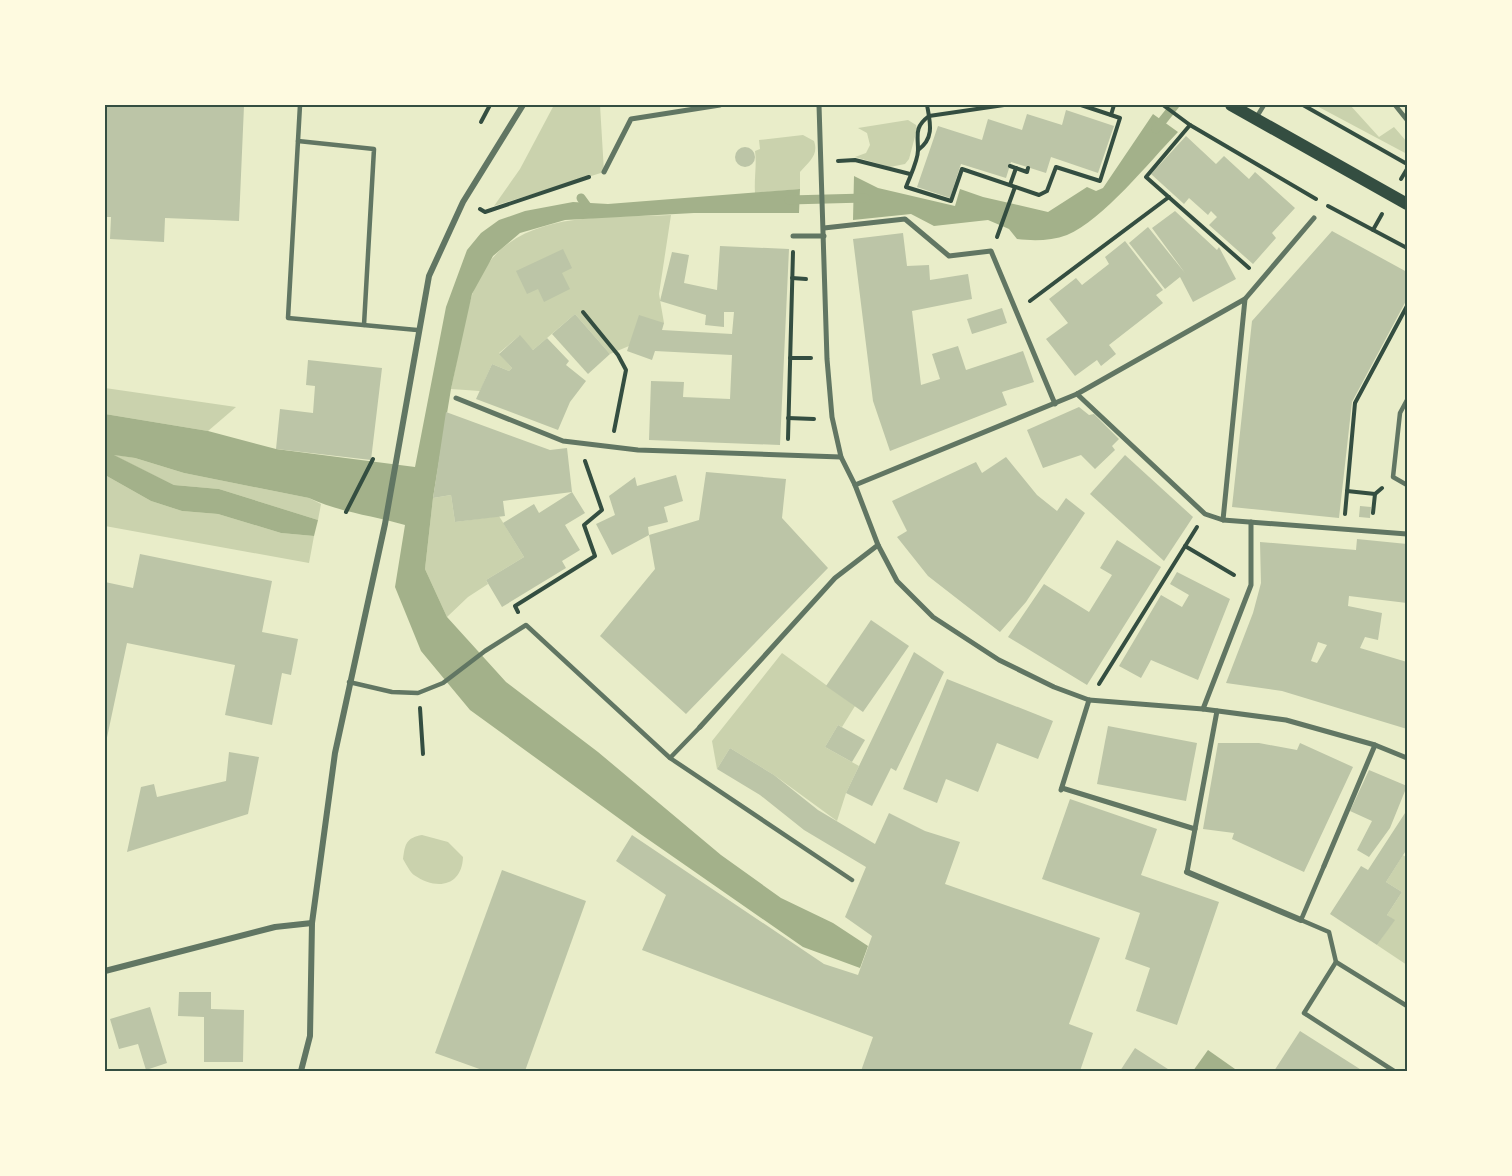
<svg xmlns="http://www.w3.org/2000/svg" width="1512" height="1176" font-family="'Fira Sans',sans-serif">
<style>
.green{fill:#cad2ad}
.water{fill:#a3b18a}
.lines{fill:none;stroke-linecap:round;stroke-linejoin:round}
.stream{stroke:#a3b18a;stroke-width:9}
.building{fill:#bcc5a7;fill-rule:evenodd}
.path{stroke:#344e41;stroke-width:4}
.service{stroke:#617663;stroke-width:4.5}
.pedestrian{stroke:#617663;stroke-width:5}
.minor{stroke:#617663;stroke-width:6}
.secondary{stroke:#344e41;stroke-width:12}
.neatline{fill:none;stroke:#344e41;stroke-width:2}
</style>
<rect width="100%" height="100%" fill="#e9edc9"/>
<g class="green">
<polygon points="554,105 600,105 604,172 494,206 520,169"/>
<polygon points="1315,105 1350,105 1379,137 1394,127 1407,142 1407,154"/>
<polygon points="908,120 916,125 917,129 909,159 905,164 890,167 855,157 866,153 870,145 867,133 858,128"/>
<path d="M803,135L814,141C819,155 809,162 800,172V189L755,193C754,179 757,163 755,151L760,149L759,140Z"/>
<path d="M671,215L659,294L664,323L629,346L610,354L575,314L533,350L519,336L499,353L512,368L509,371L492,364L480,391L451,389C458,358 462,325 472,295C502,207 596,219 671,215Z"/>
<polygon points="105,388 236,407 208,431 105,414"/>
<polygon points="111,454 135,458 184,473 309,498 321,504 318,520 219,489 174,485"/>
<polygon points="105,475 151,501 182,511 218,514 281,533 314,536 309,563 105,526"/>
<polygon points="451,495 455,522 499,516 524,557 486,580 488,584 468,597 447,617 425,569 433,498"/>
<polygon points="782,653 855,706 842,727 838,725 825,747 859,766 846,793 837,821 774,775 730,748 717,769 712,741"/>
<path d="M422,835L448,842L463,857C462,886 437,891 414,875C410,872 406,864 403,859C405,844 406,838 422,835Z"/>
<polygon points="1403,855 1407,858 1407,965 1377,945 1394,920 1387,915 1402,892 1386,882"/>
</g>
<g class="water">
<path d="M1153,114L1178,132C1149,162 1103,220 1067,235C1051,241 1033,241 1017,239L1009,229L988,220L934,226L911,214L853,220L854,176L878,188L955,206L960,189L983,197L1048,212L1087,187L1096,191L1103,188Z"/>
<path d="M800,189L799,213H694L565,220L520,233L493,256L472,294L451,389L433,498L425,569L447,617L506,682L598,752L721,855L781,898L833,923L868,946L860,968L803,947L639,833L470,710L421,651L395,587L405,525C374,516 339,512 309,498L184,473L135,458L114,455L174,485L219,489L318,520L314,536L281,533L218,514L182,511L151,501L105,475V414L208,431L276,449L415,467L446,307L467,250L481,233L499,220L525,211L573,202L608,204Z"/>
<polygon points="1208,1050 1235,1069 1237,1071 1193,1071"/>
</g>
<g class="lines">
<g class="stream">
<polyline points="1156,129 1175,105"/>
<polyline points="581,198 589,209"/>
<polyline points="789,200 865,198"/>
</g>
</g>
<g class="building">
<polygon points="105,105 244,106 239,221 165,218 164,242 110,239 111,217 105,217"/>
<polygon points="1066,110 1114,126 1098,173 1051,157 1046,173 1011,162 1006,178 961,164 950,198 917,187 938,126 982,140 988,119 1022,130 1027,114 1062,125"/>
<polygon points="1186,136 1216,164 1224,156 1249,179 1255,172 1295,208 1272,233 1276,238 1253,264 1209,225 1217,217 1211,211 1208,215 1189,198 1184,204 1151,174"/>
<circle cx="745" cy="157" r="10"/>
<polygon points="1175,211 1217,250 1219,247 1236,279 1193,302 1180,277 1165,289 1129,243 1148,227 1185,273 1152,228"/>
<polygon points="1332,231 1407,272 1407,299 1352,402 1339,518 1232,507 1252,321"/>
<polygon points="903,233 907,266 929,265 930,280 968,274 972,299 912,311 921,385 940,379 932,354 958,346 966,370 1023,351 1034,382 1002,392 1007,405 890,451 873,401 853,239"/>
<polygon points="1125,241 1163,290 1156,295 1163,303 1109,345 1116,354 1101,366 1097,360 1075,376 1046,339 1068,323 1049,299 1076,278 1082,285 1109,264 1105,257"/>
<polygon points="720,246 789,249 780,445 649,440 651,381 684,382 683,397 730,399 732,355 655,351 652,360 627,351 639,315 664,323 662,330 732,334 734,312 724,312 724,327 705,325 706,315 660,301 672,252 689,255 684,283 717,290"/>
<polygon points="563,249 572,268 562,273 570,289 544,302 538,289 527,294 516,271"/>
<polygon points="1002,308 1007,323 972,334 967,319"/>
<polygon points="575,314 610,354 588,374 552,334"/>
<polygon points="520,335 533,350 547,338 569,361 566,365 586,381 570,402 558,430 476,399 492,364 509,371 512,368 499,354"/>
<polygon points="308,360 382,368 371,460 276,449 280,409 313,413 315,386 306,385"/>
<polygon points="1079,407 1089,415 1094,414 1119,439 1112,446 1115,450 1095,469 1081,455 1043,468 1027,430"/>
<polygon points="446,412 550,450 567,448 572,492 503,501 505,516 455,522 451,495 433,498"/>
<polygon points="1125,455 1193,517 1164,561 1090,494"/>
<polygon points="1006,457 1037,495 1057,511 1066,498 1085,513 1026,602 1000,632 928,576 897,537 907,531 892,501 976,462 982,473"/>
<polygon points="706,472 786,479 782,518 828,568 686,714 600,636 655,569 649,535 699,520"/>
<polygon points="676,475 683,501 664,507 668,522 648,527 649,535 612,555 596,524 615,515 609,496 635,477 637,486"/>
<polygon points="572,492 585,513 565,525 580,550 562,561 566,568 502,607 486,580 524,557 503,523 534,504 539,513"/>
<polygon points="1360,506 1371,507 1370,518 1359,517"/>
<path d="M1357,539L1407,544V603L1349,596L1348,606L1382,613L1378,640L1365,637L1360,648L1407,662V729L1282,691L1226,683L1253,613L1261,583L1260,542L1356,550ZM1318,642L1327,645L1317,663L1311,661Z"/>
<polygon points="1117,540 1161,567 1087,685 1008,637 1044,584 1089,612 1112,575 1100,568"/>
<polygon points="140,554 272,581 262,632 298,639 291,675 282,673 272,725 225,715 235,665 127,643 105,747 105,582 133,588"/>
<polygon points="1177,572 1230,599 1198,680 1151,660 1141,678 1119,666 1161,595 1182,607 1189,595 1170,584"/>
<polygon points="871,620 909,646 863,712 826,686"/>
<polygon points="914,652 944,672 896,771 891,768 872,806 846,793"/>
<polygon points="947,679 1053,721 1038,759 997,743 978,792 946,779 937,803 903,789"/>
<polygon points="838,725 865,740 852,762 825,747"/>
<polygon points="1108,726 1197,743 1186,801 1097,784"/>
<polygon points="1218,743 1259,743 1297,750 1300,743 1353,767 1304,872 1232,839 1234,833 1203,829"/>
<polygon points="730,748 774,775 818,810 875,844 889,813 925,831 960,842 945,884 1100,938 1069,1024 1093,1033 1080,1071 861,1071 873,1037 642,950 666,895 616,861 632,835 824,964 858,975 872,936 845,917 866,867 804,830 760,795 717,769"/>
<polygon points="229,752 259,757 248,814 127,852 141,787 154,784 157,797 226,781"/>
<polygon points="1369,770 1407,786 1390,828 1369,857 1357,850 1372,821 1350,811"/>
<polygon points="1070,799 1157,829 1141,875 1219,902 1177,1025 1136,1011 1150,968 1125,959 1140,913 1042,879"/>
<polygon points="1407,810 1407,849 1386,882 1402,892 1387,915 1395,920 1377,945 1330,914 1361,866 1368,870"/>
<polygon points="502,870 586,901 525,1071 485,1071 435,1053"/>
<polygon points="179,992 211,992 211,1009 244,1010 243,1062 204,1062 204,1017 178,1016"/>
<polygon points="150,1007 167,1063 146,1070 138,1044 119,1049 110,1019"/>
<polygon points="1300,1031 1363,1071 1274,1071"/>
<polygon points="1135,1048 1171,1071 1120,1071"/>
</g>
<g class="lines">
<g class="path">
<path d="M1004,105L929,116C914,127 918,135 918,150C918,161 910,176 906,187L951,201L962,169L1039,195L1047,191L1056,167L1100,181L1120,118L1081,105"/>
<polyline points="1163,105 1190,125 1316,199"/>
<polyline points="1303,105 1407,164"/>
<polyline points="1111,115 1114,105"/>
<polyline points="481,122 490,105"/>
<polyline points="1190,125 1146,177 1249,268"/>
<path d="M918,150C935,138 930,122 927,105"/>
<polyline points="838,161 855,160 910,174"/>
<polyline points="1010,166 1027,172 1028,168"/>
<polyline points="1401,179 1407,169"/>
<polyline points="1010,185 1016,168"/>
<polyline points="1328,206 1407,248"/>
<polyline points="480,209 485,212 589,177"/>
<polyline points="1373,230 1382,214"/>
<polyline points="997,237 1015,187"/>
<polyline points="792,278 806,279"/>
<polyline points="1030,301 1169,197"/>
<polyline points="583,312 618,355 626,370 614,431"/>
<polyline points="790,358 811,358"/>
<polyline points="788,418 814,419"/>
<polyline points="788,439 793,252"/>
<polyline points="1347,491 1375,494"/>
<polyline points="346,512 373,459"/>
<polyline points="1373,513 1375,494 1382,488"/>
<polyline points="1345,514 1355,403 1407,306"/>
<polyline points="1185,546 1234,575"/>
<polyline points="518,612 515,606 595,556 584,525 602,510 585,461"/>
<polyline points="1099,684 1197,527"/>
<polyline points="420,708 423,754"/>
</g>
<g class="service">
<polyline points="300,105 288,318 417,330"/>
<polyline points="1395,105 1407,120"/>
<polyline points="1256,118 1264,105"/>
<polyline points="298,141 374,149 364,325"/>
<polyline points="1407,400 1400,413 1393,477 1407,485"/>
<polyline points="349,682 392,692 418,693 443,683 485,651 526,625 670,758 852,880"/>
<polyline points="670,758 700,727"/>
<polyline points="1324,866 1301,920 1329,932 1336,962"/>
<polyline points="1394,1071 1304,1013 1336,962 1407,1006"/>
</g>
<g class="pedestrian">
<polyline points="819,105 827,359 832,417 841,457 855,485 878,545 897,581 933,617 999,660 1054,687 1089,700 1203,709 1286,720 1375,745 1407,758"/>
<polyline points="604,172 631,119 720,105"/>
<polyline points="824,228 905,219 949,256 991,251 1055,404"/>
<polyline points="793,236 824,236"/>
<polyline points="1077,394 1205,514 1223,520 1407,534"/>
<polyline points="456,398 563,441 638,450 841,457"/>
<polyline points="855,485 1077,394 1245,299 1314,218"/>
<polyline points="1223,520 1245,299"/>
<polyline points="1203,709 1251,585 1251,522"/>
<polyline points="700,727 835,578 878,545"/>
<polyline points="1062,788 1195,829"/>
<polyline points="1061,790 1089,700"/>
<polyline points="1324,866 1375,745"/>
<polyline points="1187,872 1217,711"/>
</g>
<g class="minor">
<polyline points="1187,872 1301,920"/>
<polyline points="105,971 275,927 312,923"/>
<polyline points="301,1071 310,1036 312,923 335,753 385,524 429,276 463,202 523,105"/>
</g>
<polyline class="secondary" points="1231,105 1407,204"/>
</g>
<rect width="1512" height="1176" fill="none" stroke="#fefae0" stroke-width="213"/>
<rect x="106" y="106" width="1300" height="964" class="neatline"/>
</svg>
